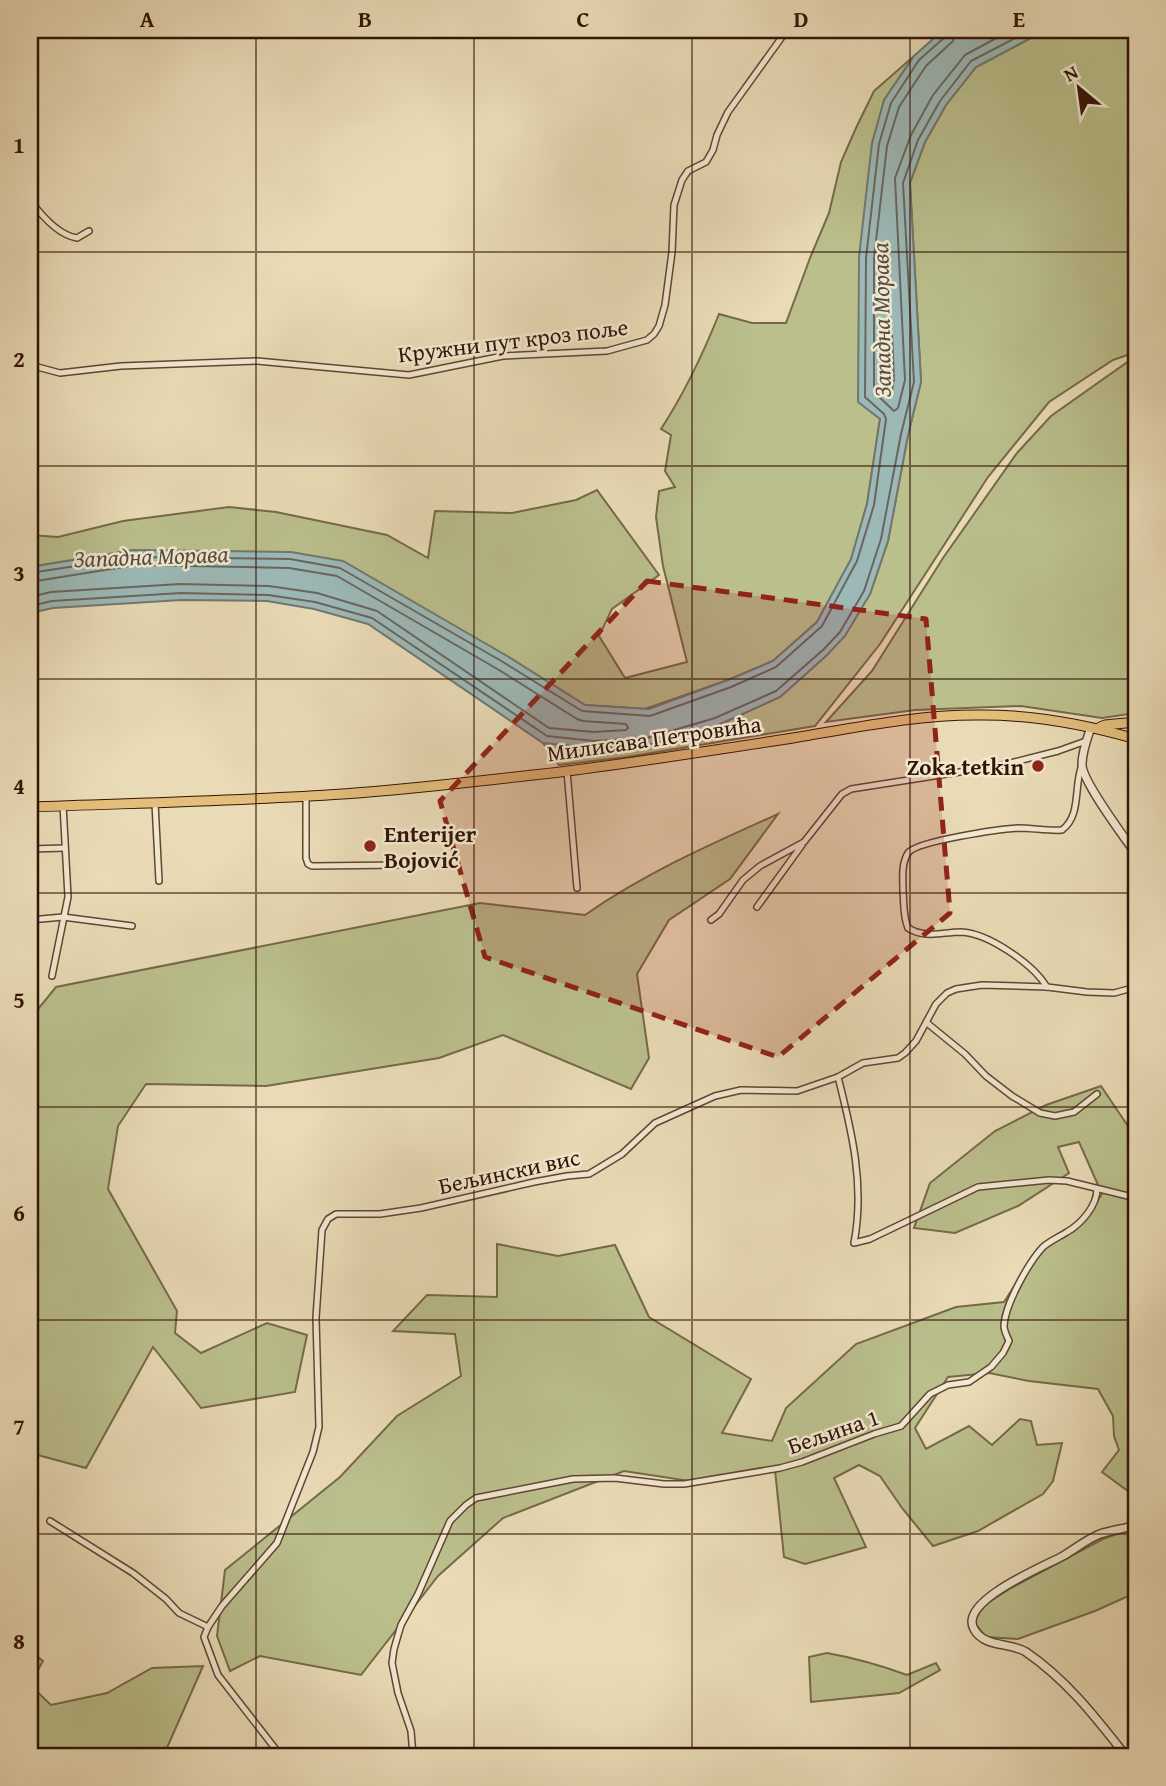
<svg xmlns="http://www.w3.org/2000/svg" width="1166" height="1786" font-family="'Gentium Book Plus',serif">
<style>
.green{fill:#babf8c;stroke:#766949;stroke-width:2}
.water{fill:#9cb9b8;stroke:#727771;stroke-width:2}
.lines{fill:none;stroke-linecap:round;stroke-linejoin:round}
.shore{stroke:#68665f;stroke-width:2}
.minor-casing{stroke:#604532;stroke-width:8}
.tertiary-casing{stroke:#604532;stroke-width:10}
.primary-casing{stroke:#331306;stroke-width:11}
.minor{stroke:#f1e8d0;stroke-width:5}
.tertiary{stroke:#f1e8d0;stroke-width:7}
.primary{stroke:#e4be7b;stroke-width:9}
.marked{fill:#8f2418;fill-opacity:0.2;stroke:#8f2418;stroke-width:5;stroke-dasharray:14 9;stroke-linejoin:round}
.grid{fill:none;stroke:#331306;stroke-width:2;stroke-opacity:0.55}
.poi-dot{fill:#8f2418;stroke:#f1e8d0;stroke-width:2.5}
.labels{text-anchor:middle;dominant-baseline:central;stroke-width:5;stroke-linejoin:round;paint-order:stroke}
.street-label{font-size:23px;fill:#331306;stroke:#f1e8d0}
.poi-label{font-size:23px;font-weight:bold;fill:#331306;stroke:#f1e8d0;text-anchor:end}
.water-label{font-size:24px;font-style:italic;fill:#584d44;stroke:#f1e8d0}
.neatline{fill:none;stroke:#331306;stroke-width:2.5}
.grid-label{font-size:23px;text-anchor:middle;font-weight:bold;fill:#331306}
</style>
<rect width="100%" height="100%" fill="#e9dbb6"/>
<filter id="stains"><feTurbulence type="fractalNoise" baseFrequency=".00286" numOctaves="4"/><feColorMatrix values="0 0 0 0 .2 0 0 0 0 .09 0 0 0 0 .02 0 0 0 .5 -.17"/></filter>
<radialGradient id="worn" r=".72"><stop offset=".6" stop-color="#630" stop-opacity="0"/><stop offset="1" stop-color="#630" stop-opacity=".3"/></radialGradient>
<g class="green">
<polygon points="1046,30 1087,30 1103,34 1123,30 1136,30 1136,352 1113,360 1049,402 988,477 880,644 815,726 627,757 559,765 543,743 594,748 648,745 718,725 780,697 827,655 870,594 888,541 908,435 921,382 910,183 925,142 946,105 976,67"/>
<path d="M914,56L884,100L880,419L867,504L851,560L817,622L773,661L728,680L645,709L585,705L507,656L453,626L134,550L30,567V535L58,537L123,521L229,507L276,512L387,535L428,558L435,511L512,513L576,500L597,490L659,575L612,609L599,636L625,678L687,662L663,566L656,517L659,491L675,487L665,471L671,435L661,429C685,392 703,354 719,314L752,323H786L810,258L829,213L841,162L856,128L874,91Z"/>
<polygon points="1136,356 1136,713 1102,718 1021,706 915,710 826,722 872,671 943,558 1017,453 1051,416"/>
<path d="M778,814L730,879L669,920L637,974L649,1058L631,1089L503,1035L439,1058L266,1086L146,1084L118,1126L108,1189L177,1311L175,1333L201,1353L267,1323L307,1335L295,1392L201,1408L153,1347L86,1468L30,1453V1019L56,987L480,903L585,915C645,873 711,844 778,814Z"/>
<polygon points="1101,1086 1136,1138 1136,1497 1102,1472 1119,1450 1114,1436 1113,1416 1098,1389 1029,1381 989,1373 948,1377 915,1428 926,1449 969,1426 992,1445 1020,1419 1031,1421 1037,1445 1062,1443 1053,1481 1043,1494 978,1531 933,1546 902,1508 880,1476 859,1465 834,1478 866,1547 805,1564 784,1557 775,1470 696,1482 624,1471 503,1518 438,1576 361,1675 260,1656 230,1671 217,1636 225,1570 340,1477 397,1416 461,1376 455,1334 393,1331 427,1295 497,1297 497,1244 558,1256 615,1245 649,1317 751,1379 722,1433 772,1441 786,1408 856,1344 956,1307 1004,1302 1037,1251 1083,1222 1102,1194 1079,1142 1058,1147 1069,1173 1018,1206 955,1233 914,1228 930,1183 995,1131 1046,1105"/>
<polygon points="1136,1527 1135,1593 1095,1611 1018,1639 986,1637 974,1622 983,1606 1011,1588 1103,1539"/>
<polygon points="30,1651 43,1661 30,1684"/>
<path d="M827,1653C855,1658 880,1665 907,1675L936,1663L940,1670L899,1693L811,1702L809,1657Z"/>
<polygon points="203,1666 166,1750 169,1756 30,1756 30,1685 51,1705 107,1693 152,1668"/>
</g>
<polygon class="water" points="943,30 1046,30 976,67 946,105 925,142 910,183 921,382 908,435 888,541 870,594 845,636 827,655 780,697 718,725 648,745 594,748 543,743 368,624 314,609 267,601 181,600 53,608 30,613 30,567 134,550 291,552 343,561 507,656 585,705 649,709 728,680 773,661 817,622 851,559 867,504 880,419 858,402 859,257 872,143 884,100 914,56"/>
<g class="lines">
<g class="shore">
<polyline points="956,30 953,41 926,66 899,107 887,146 874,258 874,392 894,411 898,408 905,380 895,178 911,135 933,95 965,55 1011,30"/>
<polygon points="888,331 892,334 894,379 892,390 889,392 884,387 885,334"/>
<polyline points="30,573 135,557 290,559 340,568 503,662 582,711 650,716 731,687 776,667 822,626 857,561 874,505 886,419 884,414 865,397 866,258 879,144 891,103 919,60 945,37 947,30"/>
<polyline points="30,582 136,565 289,568 337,576 499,670 577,719 583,721 626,724 628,728 626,730 594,732 549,728 377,611 317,593 269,586 180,584 51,592 30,597"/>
<polyline points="30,606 52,601 181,593 268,595 315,602 372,618 547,736 594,741 647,738 715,718 776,691 823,650 840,632 864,591 881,539 901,434 914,382 903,183 918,140 940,101 971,61 1031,30"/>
</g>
<g class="minor-casing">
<g id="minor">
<path d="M30,200C41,215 58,235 77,238L89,231"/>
<polyline points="30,365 60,373 121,366 257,361 409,375 503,356 607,351 647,340 654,334 659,326 665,305 672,252 674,205 682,180 688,171 706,162 713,150 717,135 728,112 787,30"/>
<polyline points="567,771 577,888"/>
<polyline points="306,796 306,858 308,864 312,866 402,865"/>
<polyline points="155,803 159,881"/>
<polyline points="30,849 65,848"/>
<polyline points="757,907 802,845"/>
<polyline points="30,920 63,917 132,926"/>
<polyline points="711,920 719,914 743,880 760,866 804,842 842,794 851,789 998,766 1058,751 1086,741"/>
<polyline points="52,976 68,897 63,805"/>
<path d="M1047,987C1033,964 988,933 961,932C942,932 926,939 908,928C903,917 904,903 903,891C903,879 901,864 908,853C916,841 1001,829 1018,828C1033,828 1048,831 1062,830C1081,816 1074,788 1081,768"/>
<polyline points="927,1023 965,1054 986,1076 1012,1096 1040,1113 1055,1116 1074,1112 1097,1094"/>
<path d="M838,1077C852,1132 865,1186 854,1243L870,1239L978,1187L1049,1180L1067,1181L1136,1198"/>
<polyline points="50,1521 133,1573 166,1599 179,1613 208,1627"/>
<polyline points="281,1756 218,1675 204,1637 208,1627 222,1606 277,1543 313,1452 319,1427 316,1318 322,1230 328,1219 336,1214 380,1214 421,1208 534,1182 567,1176 589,1174 622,1154 655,1123 715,1096 741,1090 797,1091 838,1077 863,1063 898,1058 905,1053 916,1041 936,1004 947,993 956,989 982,985 1047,987 1087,992 1114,993 1136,987"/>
<path d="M413,1756L411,1731L398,1693L392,1663L394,1649L401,1625L418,1594L450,1521L466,1505L476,1498L573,1479L615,1478L664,1484H684L780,1468L802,1462L874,1434L901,1426L930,1394L948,1385L969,1382L991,1367L1003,1353L1009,1341C1007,1336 1004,1331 1004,1326C1005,1304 1029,1262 1043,1247C1050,1241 1059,1237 1067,1232C1081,1224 1097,1206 1097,1189"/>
</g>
</g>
<g class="tertiary-casing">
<g id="tertiary">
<path d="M1091,727C1087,739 1082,752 1082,764C1081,780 1125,838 1136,854"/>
<path d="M1126,1756C1096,1718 1067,1680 1026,1652C1010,1642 984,1648 974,1629C958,1601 1045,1566 1063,1556C1075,1549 1087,1539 1100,1534C1112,1530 1124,1529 1136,1525"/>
</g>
</g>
<g class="primary-casing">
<g id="primary">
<polyline points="1100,727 1105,725 1136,722"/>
<path d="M30,807C134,803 239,801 343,794C416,789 488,780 560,772C638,762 716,750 793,738C854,728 915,715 976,715C1031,714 1084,724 1136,739"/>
</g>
</g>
<use href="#minor" class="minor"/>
<use href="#tertiary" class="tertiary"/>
<use href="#primary" class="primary"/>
</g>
<path class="marked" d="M647,581L926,619L950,913L778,1057L485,957L440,801Z"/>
<path class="grid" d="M256,30V1756M474,30V1756M692,30V1756M910,30V1756M30,252H1136M30,466H1136M30,679H1136M30,893H1136M30,1107H1136M30,1320H1136M30,1534H1136"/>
<g class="poi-dot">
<circle cx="1038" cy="766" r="7"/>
<circle cx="370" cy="846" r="7"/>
</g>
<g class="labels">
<g class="street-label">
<text transform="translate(513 340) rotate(-7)">Кружни пут кроз поље</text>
<text transform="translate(654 738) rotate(-8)">Милисава Петровића</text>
<text transform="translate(509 1171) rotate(-12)">Бељински вис</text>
<text transform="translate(833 1431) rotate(-19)">Бељина 1</text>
</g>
<g class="poi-label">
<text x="1024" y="766">Zoka tetkin</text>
<text x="384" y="833" text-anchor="start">Enterijer<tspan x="384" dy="26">Bojović</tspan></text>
</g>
<g class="water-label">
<text transform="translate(881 320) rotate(-91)">Западна Морава</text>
<text transform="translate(151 556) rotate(-2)">Западна Морава</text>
</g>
</g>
<rect width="1166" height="1786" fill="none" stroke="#e9dbb6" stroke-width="77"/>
<g transform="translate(1079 88) rotate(331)" stroke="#f1e8d0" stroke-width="5" paint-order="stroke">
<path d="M0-5L12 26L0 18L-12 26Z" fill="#331306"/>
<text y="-10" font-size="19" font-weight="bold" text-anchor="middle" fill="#331306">N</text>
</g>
<rect x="38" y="38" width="1090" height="1710" class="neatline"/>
<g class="grid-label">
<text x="147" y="27">A</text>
<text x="365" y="27">B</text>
<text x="583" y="27">C</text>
<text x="801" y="27">D</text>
<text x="1019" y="27">E</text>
<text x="19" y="153">1</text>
<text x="19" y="367">2</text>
<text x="19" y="581">3</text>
<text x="19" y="794">4</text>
<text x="19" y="1008">5</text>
<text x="19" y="1221">6</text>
<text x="19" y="1435">7</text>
<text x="19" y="1649">8</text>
</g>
<rect width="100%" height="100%" filter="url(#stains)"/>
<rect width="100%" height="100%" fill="url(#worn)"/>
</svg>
